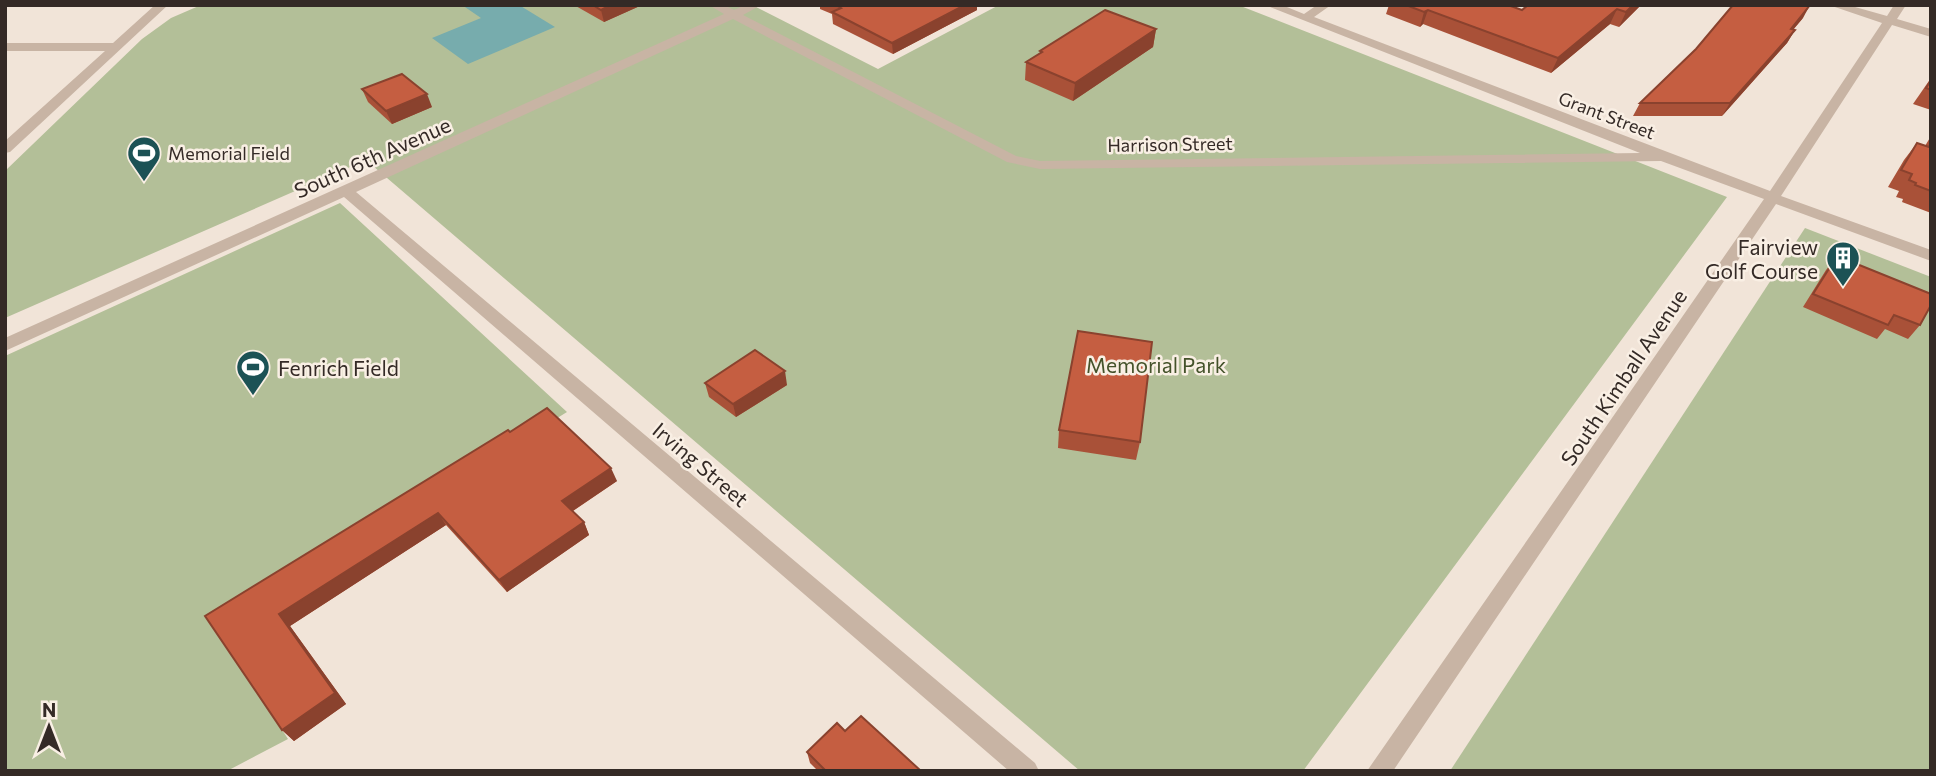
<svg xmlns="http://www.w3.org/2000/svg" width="1936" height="776" font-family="Commissioner,sans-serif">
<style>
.green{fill:#b3bf98}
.water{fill:#77acad}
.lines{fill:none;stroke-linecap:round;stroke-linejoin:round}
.minor{fill:#c8b4a4;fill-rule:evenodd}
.wall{fill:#a95138}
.shaded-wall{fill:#8a422e}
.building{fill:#c55e41;stroke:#8a422e;stroke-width:2}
.labels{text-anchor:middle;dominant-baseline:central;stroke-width:5;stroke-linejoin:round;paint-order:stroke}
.far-street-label{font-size:18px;fill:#342a26;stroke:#f9efe4}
.far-poi-label{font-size:18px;fill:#342a26;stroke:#f9efe4;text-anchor:start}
.street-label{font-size:21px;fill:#342a26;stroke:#f9efe4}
.poi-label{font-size:21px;fill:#342a26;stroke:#f9efe4;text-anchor:end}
.park-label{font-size:21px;fill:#44522a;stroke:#f9efe4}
</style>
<rect width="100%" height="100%" fill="#f1e4d8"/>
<g class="green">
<polygon points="201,5 752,5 878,69 999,5 1238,5 1727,197 1303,771 1080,771 366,160 5,318 5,171 142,39 171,18"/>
<polygon points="340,203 567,412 217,628 288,739 227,771 5,771 5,356"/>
<polygon points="1805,228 1931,277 1931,771 1450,771"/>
</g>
<polygon class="water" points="462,5 519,5 555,27 468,64 432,38 481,18"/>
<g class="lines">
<g class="minor">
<polygon points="155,5 168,5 10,152 5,153 5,141 105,51 5,51 5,43 113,43"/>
<polygon points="709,5 724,5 734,10 745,5 761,5 743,15 1016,156 1040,161 1640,153 1265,5 1282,5 1304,14 1317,5 1331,5 1314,17 1770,191 1882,23 1829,5 1848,5 1887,16 1894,5 1906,5 1897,19 1931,29 1931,37 1892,25 1781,196 1931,250 1931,261 1776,204 1393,771 1367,771 1764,199 1661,161 1040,169 1007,162 733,19 356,192 1035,763 1039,771 1009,771 344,197 5,351 5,338 724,14"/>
</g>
</g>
<g class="wall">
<polygon points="574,5 642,5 604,22"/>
<polygon points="820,5 977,5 977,10 893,54 833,24 832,14 820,9"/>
<polygon points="1389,5 1508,5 1522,10 1528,5 1641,5 1619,27 1610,24 1551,73 1423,24 1420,27 1386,14"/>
<polygon points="1803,18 1793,30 1795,30 1787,43 1722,116 1633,116 1640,103"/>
<polygon points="1156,29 1153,47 1073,101 1025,80 1026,62 1040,53 1040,51"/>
<polygon points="1931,78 1931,110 1913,104"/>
<polygon points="362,89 432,107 392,124 368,102"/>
<polygon points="1931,136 1931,213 1902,202 1903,199 1896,197 1899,191 1888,187 1904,160 1917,143 1925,146"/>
<polygon points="1837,256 1920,325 1908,339 1885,329 1877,339 1803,307 1826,270"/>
<polygon points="705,383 787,385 736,417 709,397"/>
<polygon points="1059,430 1140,442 1136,460 1058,448"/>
<polygon points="510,432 617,481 573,511 584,522 589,535 507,592 446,525 290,626 346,704 294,741 282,730 205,616"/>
<polygon points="845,731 921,771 818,771 810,763 807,752"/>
</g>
<g class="shaded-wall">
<polygon points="611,5 642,5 604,22 601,10"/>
<polygon points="965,5 977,5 977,10 893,54 892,43"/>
<polygon points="1633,5 1641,5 1619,27 1626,12"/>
<polygon points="1810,5 1803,18 1783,41 1791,29"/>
<polygon points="1617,9 1610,24 1551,73 1558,58"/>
<polygon points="1428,10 1423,24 1420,27 1424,12"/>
<polygon points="1156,29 1153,47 1073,101 1075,83"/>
<polygon points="1795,30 1787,43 1722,116 1730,103"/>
<polygon points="427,94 432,107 392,124 386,111"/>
<polygon points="785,371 787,385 736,417 733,404"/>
<polygon points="611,468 617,481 568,514 562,501"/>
<polygon points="438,513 446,525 290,626 346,704 294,741 282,730 279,614"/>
<polygon points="584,522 589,535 507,592 499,580"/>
</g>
<g class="building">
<polygon points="593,5 611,5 601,10"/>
<polygon points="836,5 965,5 892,43 832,12 841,8"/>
<polygon points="1406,5 1508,5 1522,10 1528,5 1633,5 1626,12 1617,9 1558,58 1428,10 1424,12"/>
<polygon points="1733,5 1810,5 1791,29 1795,30 1730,103 1640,103 1696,49"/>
<polygon points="1105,10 1156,29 1075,83 1026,62 1042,52 1040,51"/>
<polygon points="402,74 427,94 386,111 362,89"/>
<polygon points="1931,80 1931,90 1926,88"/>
<polygon points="1917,143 1929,147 1931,143 1931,191 1915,185 1916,183 1909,180 1912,174 1901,170"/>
<polygon points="1837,256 1931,294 1931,305 1920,325 1894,315 1888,325 1813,294"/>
<polygon points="1078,331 1152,342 1140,442 1059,430"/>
<polygon points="755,350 785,371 733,404 705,383"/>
<polygon points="547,408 611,468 562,501 584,522 499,580 438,513 279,614 335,693 282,730 205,616 508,430 510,432"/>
<polygon points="861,716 921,771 826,771 807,752 837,723 845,731"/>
</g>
<defs>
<g id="stadium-pin" transform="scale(1.75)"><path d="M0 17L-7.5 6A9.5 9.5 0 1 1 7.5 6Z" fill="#1c5255" stroke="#f9efe4"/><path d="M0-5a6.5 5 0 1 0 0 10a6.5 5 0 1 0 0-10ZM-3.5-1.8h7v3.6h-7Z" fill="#fff"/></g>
<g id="building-pin" transform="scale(1.75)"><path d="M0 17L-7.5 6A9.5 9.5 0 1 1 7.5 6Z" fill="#1c5255" stroke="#f9efe4"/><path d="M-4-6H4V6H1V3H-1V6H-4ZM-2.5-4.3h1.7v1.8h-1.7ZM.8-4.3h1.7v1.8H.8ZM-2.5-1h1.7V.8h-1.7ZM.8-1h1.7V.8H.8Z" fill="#fff"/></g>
</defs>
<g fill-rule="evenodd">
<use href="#stadium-pin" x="144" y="153"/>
<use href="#building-pin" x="1843" y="258"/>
<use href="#stadium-pin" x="253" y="367"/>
</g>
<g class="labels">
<g class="far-street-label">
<text transform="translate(1607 115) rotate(21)">Grant Street</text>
<text transform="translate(1170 144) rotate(-1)">Harrison Street</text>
</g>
<g class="far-poi-label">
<text x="168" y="153">Memorial Field</text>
</g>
<g class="street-label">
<text transform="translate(372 157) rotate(-24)">South 6th Avenue</text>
<text transform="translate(1623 377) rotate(-56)">South Kimball Avenue</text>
<text transform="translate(701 464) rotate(40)">Irving Street</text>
</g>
<g class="poi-label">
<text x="1818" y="246">Fairview<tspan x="1818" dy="24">Golf Course</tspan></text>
<text x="278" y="367" text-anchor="start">Fenrich Field</text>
</g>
<g class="park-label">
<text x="1156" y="364">Memorial Park</text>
</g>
</g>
<rect width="1936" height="776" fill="none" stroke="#342a26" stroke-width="14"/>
<g transform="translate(49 727)" stroke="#f9efe4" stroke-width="5" paint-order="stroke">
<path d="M0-5L12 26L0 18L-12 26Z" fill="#342a26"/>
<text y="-10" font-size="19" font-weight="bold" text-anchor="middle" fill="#342a26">N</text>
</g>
</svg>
